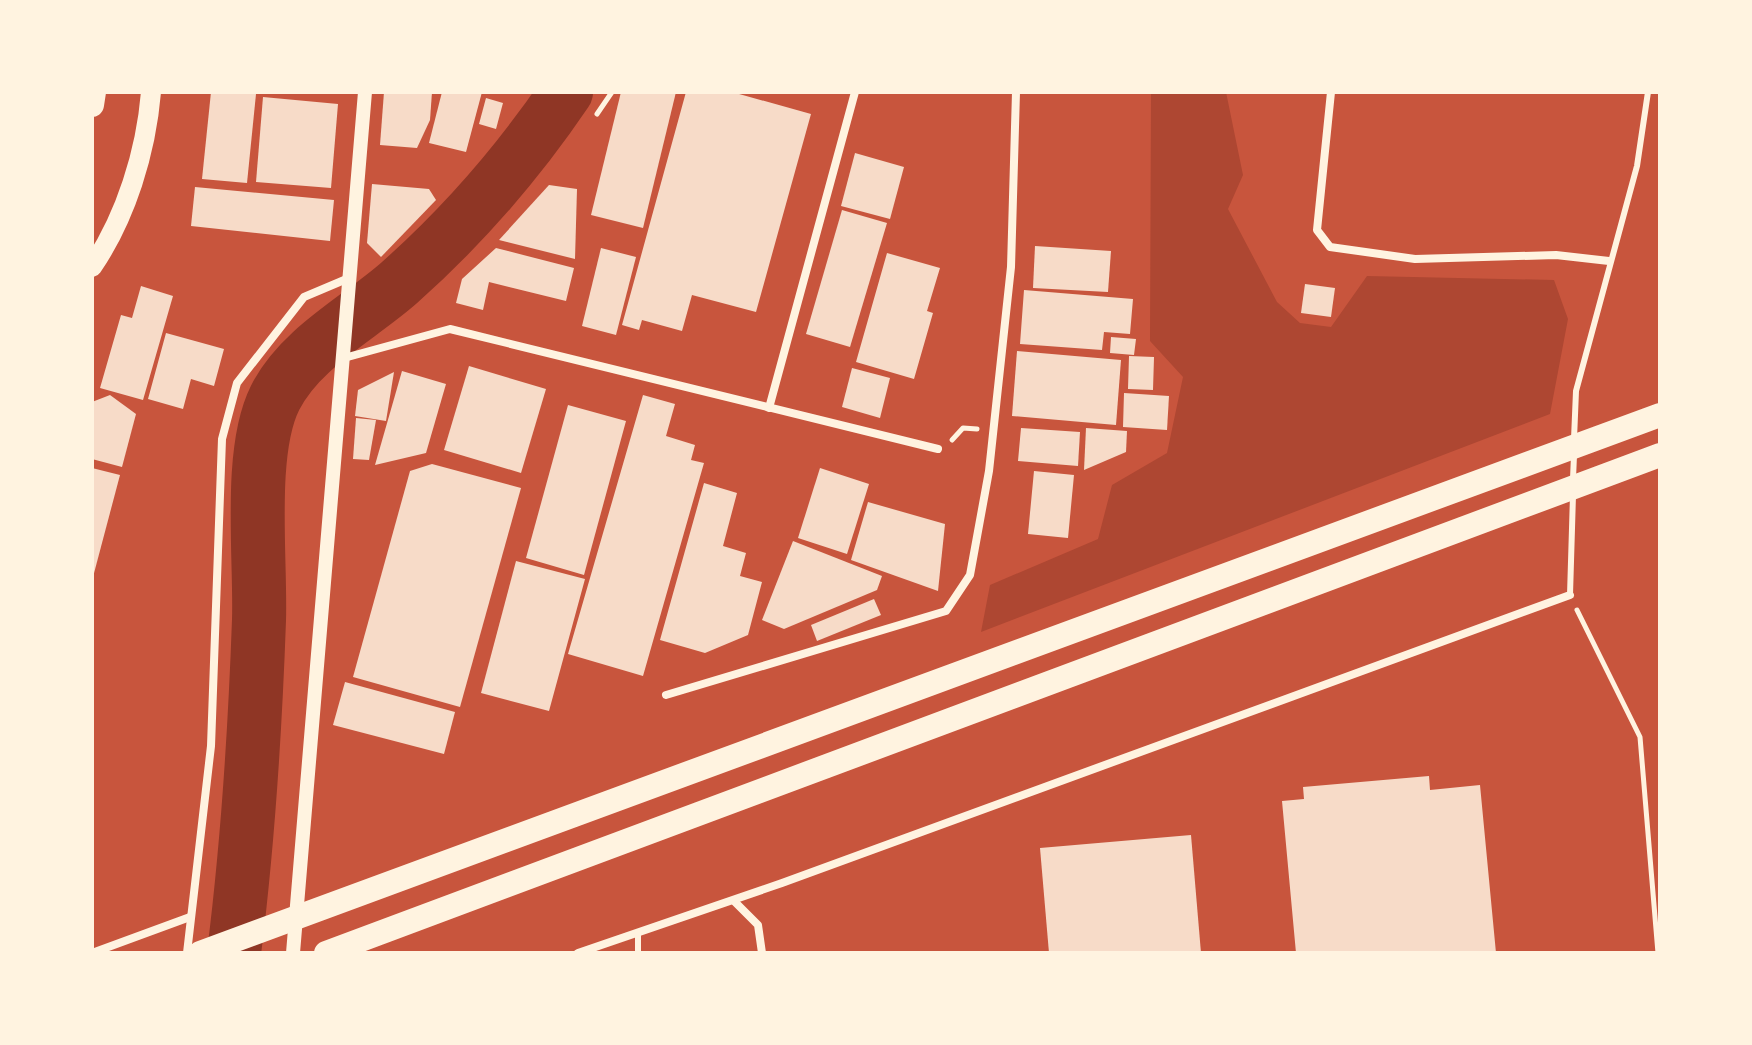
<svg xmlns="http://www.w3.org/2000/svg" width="1752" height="1045" font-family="Montserrat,sans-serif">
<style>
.green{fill:#ae4732}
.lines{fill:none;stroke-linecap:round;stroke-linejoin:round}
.river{stroke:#8f3625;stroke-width:54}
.building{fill:#f7dbc8}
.path{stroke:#fff3e0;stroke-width:5}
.service{stroke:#fff3e0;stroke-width:6}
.minor{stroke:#fff3e0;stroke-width:8}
.tertiary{stroke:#fff3e0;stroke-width:14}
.primary{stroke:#fff3e0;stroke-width:20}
.motorway{stroke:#fff3e0;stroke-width:24}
</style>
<rect width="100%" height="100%" fill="#c8553d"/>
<polygon class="green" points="1151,92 1226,92 1243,175 1228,209 1277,302 1300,323 1331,327 1367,276 1554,280 1568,319 1550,414 981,632 990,585 1098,539 1112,485 1167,453 1183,377 1150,341"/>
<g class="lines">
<path class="river" d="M234,953C248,842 255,732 259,620C261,559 248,452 275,398C300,348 358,319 399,283C463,226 518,163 566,92"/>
</g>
<g class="building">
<polygon points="211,92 256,94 247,183 202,179"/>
<polygon points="384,92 432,92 430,120 417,148 380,145"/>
<polygon points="442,92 482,92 466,152 429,143"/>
<polygon points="621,92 676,92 643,228 591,215"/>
<polygon points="686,92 732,92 811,114 756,312 692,295 682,331 642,320 639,330 622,325"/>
<polygon points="263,97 338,104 331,188 256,182"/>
<polygon points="486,98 503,103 496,129 479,124"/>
<polygon points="855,153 904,167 890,219 841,206"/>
<polygon points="372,184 429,189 436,200 381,257 367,243"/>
<polygon points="549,185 577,189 575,259 499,240"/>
<polygon points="195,187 334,200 330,241 191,226"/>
<polygon points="842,210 887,223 850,347 806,334"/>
<polygon points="1035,246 1111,251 1108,292 1033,288"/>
<polygon points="496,248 574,268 566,301 489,282 483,310 456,303 462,279"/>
<polygon points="601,248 636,257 616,335 582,326"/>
<polygon points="887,253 940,268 927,311 933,313 914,379 856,362"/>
<polygon points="1305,284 1335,288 1331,317 1301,313"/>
<polygon points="141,286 173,296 143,400 100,388 121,315 132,318"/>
<polygon points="1024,290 1133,299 1130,334 1104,332 1102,350 1020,344"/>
<polygon points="166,333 224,349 214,386 191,379 183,409 148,399"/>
<polygon points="1111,337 1136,339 1134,355 1110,353"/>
<polygon points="1017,351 1121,360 1116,425 1012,416"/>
<polygon points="1129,356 1154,357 1153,390 1128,389"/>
<polygon points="469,366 546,389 521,473 444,450"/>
<polygon points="852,368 890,378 880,418 842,407"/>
<polygon points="402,371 446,384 426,453 375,465"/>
<polygon points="394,372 386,421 355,416 358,390"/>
<polygon points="1124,393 1169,396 1167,430 1123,427"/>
<polygon points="110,395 136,414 122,467 92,459 92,402"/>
<polygon points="643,395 675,404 666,436 695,445 691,460 704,463 643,676 568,654"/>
<polygon points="568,405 626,421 584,575 526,558"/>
<polygon points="356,418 376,420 369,460 353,459"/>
<polygon points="1021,428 1080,432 1078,466 1018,461"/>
<polygon points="1086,428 1127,431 1126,452 1084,470"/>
<polygon points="432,464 521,488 460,707 353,677 410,471"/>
<polygon points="92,468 120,475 93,577 92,577"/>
<polygon points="820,468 869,484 847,554 798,538"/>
<polygon points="1034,471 1074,475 1068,538 1028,534"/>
<polygon points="704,483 737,493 723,546 746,553 740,576 762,582 748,635 705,653 660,640"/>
<polygon points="868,502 945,524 938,591 851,560"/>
<polygon points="793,541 882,576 877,590 784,629 762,620"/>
<polygon points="516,561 585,579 549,711 481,693"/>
<polygon points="874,599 881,615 817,641 811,625"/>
<polygon points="345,682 455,712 444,754 333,725"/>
<polygon points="1429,776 1430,790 1480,785 1496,953 1296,953 1282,801 1304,799 1303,787"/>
<polygon points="1191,835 1201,953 1049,953 1040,848"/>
</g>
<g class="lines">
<g class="path">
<polyline points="597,114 612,92"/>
<polyline points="952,440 963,428 977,429"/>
<polyline points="1577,610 1640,737 1658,953"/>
</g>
<g class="service">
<polyline points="1574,439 1576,391 1637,166 1648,92"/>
<polyline points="1573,479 1574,455"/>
<polyline points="1570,595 1573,495"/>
<polyline points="638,933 638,953"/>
</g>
<g class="minor">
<polyline points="1331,92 1317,230 1330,247 1415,259 1556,255 1609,261"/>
<polyline points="344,358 450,329 938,449"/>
<polyline points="769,408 855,92"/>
<polyline points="666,695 946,611 970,575 989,471 1011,267 1016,92"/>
<polyline points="734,901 758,925 762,953"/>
<polyline points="92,953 190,917"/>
<polyline points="187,953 211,746 222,439 237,383 304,297 349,278"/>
<polyline points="578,953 782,883 1570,595"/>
</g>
<polyline class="tertiary" points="293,953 365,92"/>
<path class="primary" d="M92,267C126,217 146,152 151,92"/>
<g class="motorway">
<polyline points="92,105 94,92"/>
<polyline points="200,953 1660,415"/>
<polyline points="326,953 1660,455"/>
</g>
</g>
<rect width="1752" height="1045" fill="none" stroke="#fff3e0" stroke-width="188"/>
</svg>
